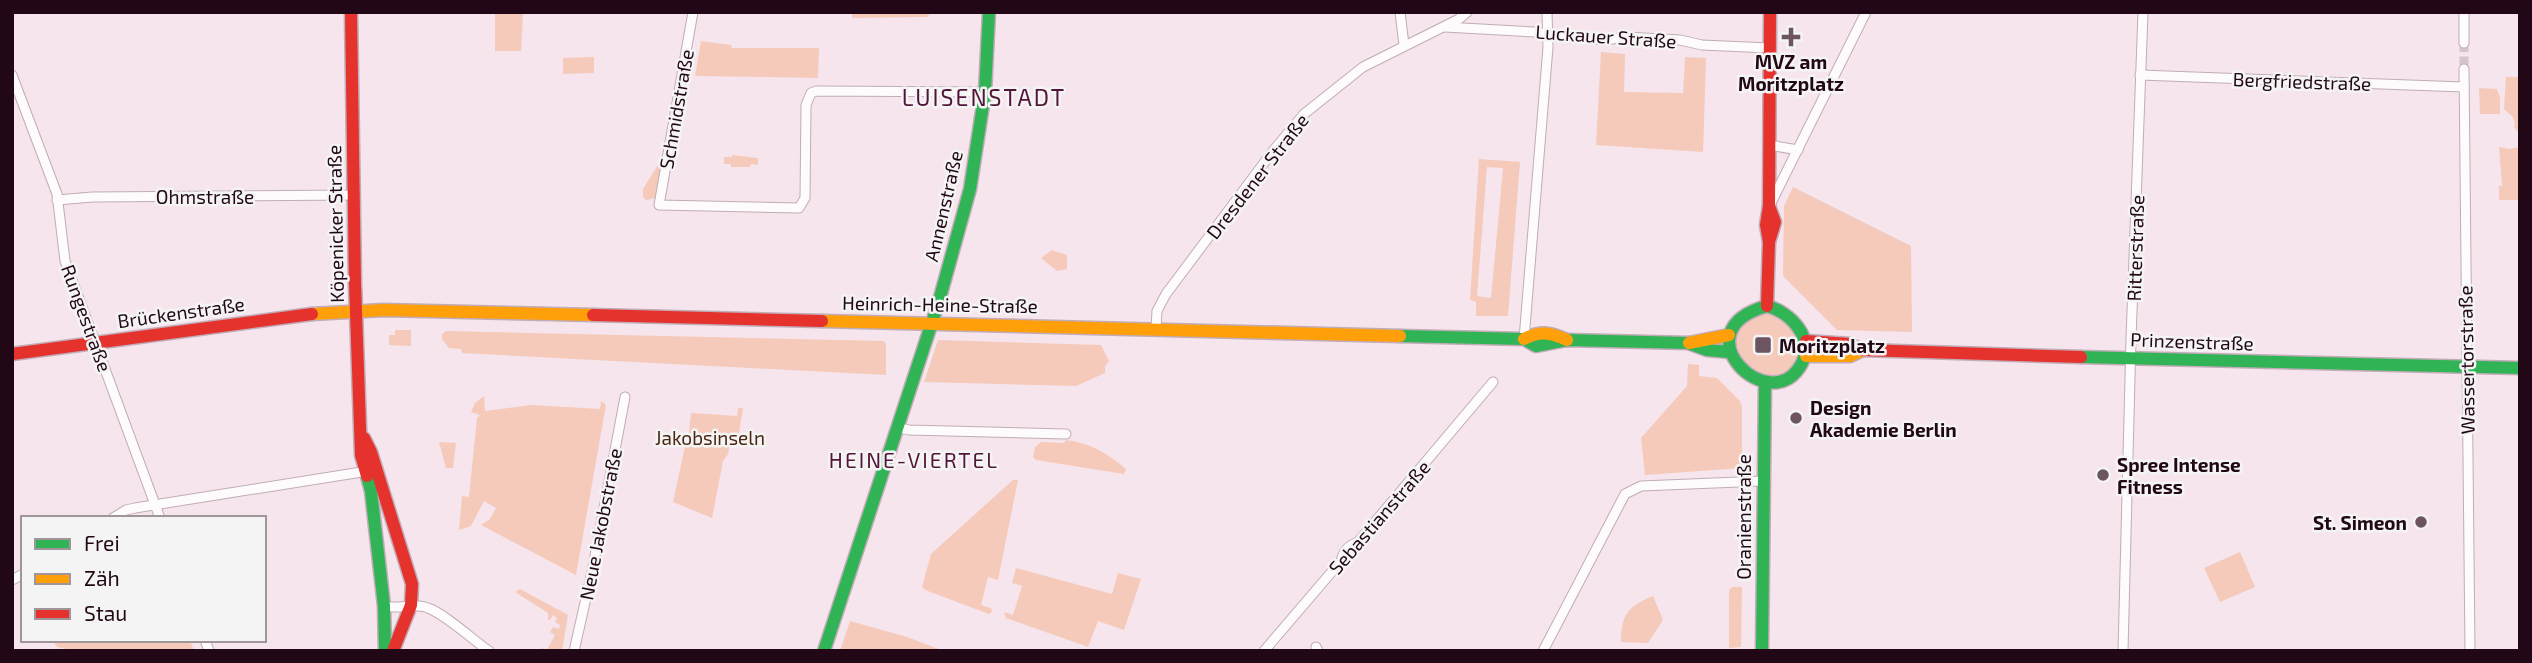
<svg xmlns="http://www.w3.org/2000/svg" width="2532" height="663" font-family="'Exo 2',sans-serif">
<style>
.green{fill:#f5caba;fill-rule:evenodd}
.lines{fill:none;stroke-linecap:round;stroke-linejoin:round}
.street-tunnel{stroke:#d6c4cd;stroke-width:9;stroke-dasharray:9 4.5;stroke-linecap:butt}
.street-casing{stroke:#c1acb7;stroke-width:11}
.fast-casing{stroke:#c1acb7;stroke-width:15}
.slow-casing{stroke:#c1acb7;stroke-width:15}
.jam-casing{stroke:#c1acb7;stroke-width:15}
.street{stroke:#fefbfc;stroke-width:9}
.fast{stroke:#30b455;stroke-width:12}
.slow{stroke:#ff9f0a;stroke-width:12}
.jam{stroke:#e5322d;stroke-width:12}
.poi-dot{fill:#6c5561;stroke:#f4f4f4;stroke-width:2.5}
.labels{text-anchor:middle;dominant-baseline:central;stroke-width:5;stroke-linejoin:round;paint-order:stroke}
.street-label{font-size:19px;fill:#220716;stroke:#f4f4f4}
.poi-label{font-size:19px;font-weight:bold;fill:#220716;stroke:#f4f4f4;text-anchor:start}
.park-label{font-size:19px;fill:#4b2713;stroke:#f4f4f4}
.neighbourhood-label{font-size:21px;letter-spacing:2px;fill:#54143a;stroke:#f4f4f4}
.quarter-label{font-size:23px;letter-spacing:2px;fill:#54143a;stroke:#f4f4f4}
</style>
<rect width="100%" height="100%" fill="#f6e5ed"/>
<g class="green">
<polygon points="495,12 523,12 521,51 495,51"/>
<polygon points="852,12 932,12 927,17 852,18"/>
<polygon points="701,41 731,45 732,48 819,48 818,78 695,76"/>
<polygon points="1601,52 1625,54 1624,92 1683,93 1685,57 1706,58 1703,152 1596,145"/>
<polygon points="594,57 594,73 563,74 563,58"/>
<polygon points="2506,77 2520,77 2520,134 2514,127 2515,124 2513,117 2504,109"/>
<polygon points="2479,88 2497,89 2500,98 2500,114 2480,114"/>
<polygon points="2499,147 2509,149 2520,147 2520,200 2499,200 2499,186 2502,186"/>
<polygon points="732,155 758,158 758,165 751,164 750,167 731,167 731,164 724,164 724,157 732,157"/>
<path d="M1479,159L1520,162L1508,316H1476V302L1470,300ZM1487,167L1503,168L1491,298L1477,296Z"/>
<polygon points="658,165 662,167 656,198 646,200 643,197 643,189"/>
<polygon points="1793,187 1911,246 1912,332 1837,330 1783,276 1784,206"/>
<polygon points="1052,250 1067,255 1067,269 1057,271 1041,258"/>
<path d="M1761,312C1766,312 1773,312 1777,314C1787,319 1803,336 1802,348C1802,351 1799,354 1798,358C1777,411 1693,344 1761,312Z"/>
<polygon points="395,330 411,330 411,346 389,345 389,335 395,335"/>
<polygon points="446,331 884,341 886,344 886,375 462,353 461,349 449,348 442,339 442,334"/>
<polygon points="938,340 1101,345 1109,361 1105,366 1105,373 1076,386 924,382"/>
<polygon points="1688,364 1699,365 1699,376 1717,378 1740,401 1742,407 1742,468 1645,475 1641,438 1687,386"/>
<polygon points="484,396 485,411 532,405 600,409 601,401 606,405 576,575 481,525 490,519 496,508 484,501 471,526 459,530 462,496 469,497 477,418 480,415 471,412 475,403"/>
<polygon points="738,408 743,408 738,439 731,439 728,454 723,461 712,518 673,502 685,446 688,445 691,413 737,416"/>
<path d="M1066,440C1091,443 1108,454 1126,469L1124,474L1036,460L1033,457L1035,447L1041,442L1064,443Z"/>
<polygon points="439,442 456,443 453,468 446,468"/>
<polygon points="1013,480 1018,480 998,580 988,577 981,605 991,608 992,612 989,614 925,590 922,587 931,554"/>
<polygon points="2240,552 2255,587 2220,602 2204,568"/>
<polygon points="1016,568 1112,594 1118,573 1141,579 1124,630 1098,621 1088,647 1006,618 1004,612 1013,615 1022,586 1012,583"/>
<polygon points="1733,587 1742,587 1741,647 1729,648 1729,590"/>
<polygon points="520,589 568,615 562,651 540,651 542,648 547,650 555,635 550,632 553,627 559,629 560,625 555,622 557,618 553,615 550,620 548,620 548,613 515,592"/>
<path d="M1653,596L1663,620L1648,643L1621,642C1621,615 1628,606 1653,596Z"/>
<polygon points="850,621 907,637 944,651 840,651"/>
<polygon points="52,640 190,640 194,651 75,651 57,647"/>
</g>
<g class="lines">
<polyline class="street-tunnel" points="2464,43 2464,69"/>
<g class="street-casing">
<g id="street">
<polyline points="693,12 659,205 799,208 805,198 806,105 811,93 816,91 985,92"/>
<polyline points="1400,12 1404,45"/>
<polyline points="2464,12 2464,43"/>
<polyline points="1445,27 1535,32 1561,37 1605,40 1626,37 1680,40 1702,45 1769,48"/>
<polyline points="2464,69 2470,651"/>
<polyline points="12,75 57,194 65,261 160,518"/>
<polyline points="2140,75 2464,87"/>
<polyline points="1769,145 1798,150"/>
<polyline points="57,200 92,197 354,195"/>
<polyline points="1770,205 1866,12"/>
<polyline points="1156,329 1157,311 1166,294 1273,151 1304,114 1363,67 1459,19 1467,12"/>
<polyline points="1524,339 1548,47 1547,12"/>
<polyline points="896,427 909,430 1066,434"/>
<polyline points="113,518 126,510 135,508 368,471"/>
<polyline points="12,580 23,574"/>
<path d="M384,606C399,610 413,602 428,608C445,614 473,640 489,651"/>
<polyline points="205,640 209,651"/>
<polyline points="1316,647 1318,651"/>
<polyline points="574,651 592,572 625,397"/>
<path d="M1264,651L1341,561C1344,550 1348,546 1358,542L1493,382"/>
<polyline points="1543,651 1625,494 1641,486 1763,481"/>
<polyline points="2123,651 2131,339 2143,12"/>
</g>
</g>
<g class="fast-casing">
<g id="fast">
<path d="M1767,306C1790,312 1815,338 1802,363C1772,422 1677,331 1767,306Z"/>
<polyline points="1400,336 1524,339 1536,346 1567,340 1688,343 1707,350 1729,352"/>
<polyline points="2081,357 2520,368"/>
<polyline points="367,476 371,491 384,606 385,651"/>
<polyline points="824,651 939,301 970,189 985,92 989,12"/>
<polyline points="1762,651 1765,384"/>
</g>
</g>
<g class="slow-casing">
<g id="slow">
<polyline points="312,314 384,310 593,315"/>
<polyline points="822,321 1400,336"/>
<path d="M1524,339C1540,330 1551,333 1567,340"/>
<polyline points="1689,343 1729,335"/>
<polyline points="1806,356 1850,356 1863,350"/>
</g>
</g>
<g class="jam-casing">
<g id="jam">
<polyline points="351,12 355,283 361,455 367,476"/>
<polyline points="1769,206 1775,222 1769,242"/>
<polyline points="1767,306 1769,242 1766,225 1769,206 1770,12"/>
<polyline points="593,315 822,321"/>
<polyline points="1806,341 1850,344 1863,350 2081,357"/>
<polyline points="12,354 312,314"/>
<polyline points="364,438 371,452 412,584 411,605 393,651"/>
</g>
</g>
<use href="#street" class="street"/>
<use href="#fast" class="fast"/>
<use href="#slow" class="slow"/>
<use href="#jam" class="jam"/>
</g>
<g class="poi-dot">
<path d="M1787.5 26.5h7v7h7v7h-7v7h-7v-7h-7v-7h7z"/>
<rect x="1754" y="336" width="18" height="18" rx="3.5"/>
<circle cx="1796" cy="418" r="7"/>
<circle cx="2103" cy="475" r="7"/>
<circle cx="2421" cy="522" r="7"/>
</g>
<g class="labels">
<g class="street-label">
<text transform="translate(1606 36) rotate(4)">Luckauer Straße</text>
<text transform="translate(2302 81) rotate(2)">Bergfriedstraße</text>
<text transform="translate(676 109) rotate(-80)">Schmidstraße</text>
<text transform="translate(1257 176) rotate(-52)">Dresdener Straße</text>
<text x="205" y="196">Ohmstraße</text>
<text transform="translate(943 206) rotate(-77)">Annenstraße</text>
<text transform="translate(335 224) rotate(-91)">Köpenicker Straße</text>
<text transform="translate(2135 248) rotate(-88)">Ritterstraße</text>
<text transform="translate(940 304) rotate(1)">Heinrich-Heine-Straße</text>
<text transform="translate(181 312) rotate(-8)">Brückenstraße</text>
<text transform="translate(87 318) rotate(70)">Rungestraße</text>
<text transform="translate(2192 341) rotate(2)">Prinzenstraße</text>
<text transform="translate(2466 360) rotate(-91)">Wassertorstraße</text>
<text transform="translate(1379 517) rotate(-49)">Sebastianstraße</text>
<text transform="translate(1743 517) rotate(-90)">Oranienstraße</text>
<text transform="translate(600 524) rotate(-79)">Neue Jakobstraße</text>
</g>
<g class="poi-label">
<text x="1791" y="61" text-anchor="middle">MVZ am<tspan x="1791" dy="22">Moritzplatz</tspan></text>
<text x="1779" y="345">Moritzplatz</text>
<text x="1810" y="407">Design<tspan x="1810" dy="22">Akademie Berlin</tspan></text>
<text x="2117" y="464">Spree Intense<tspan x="2117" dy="22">Fitness</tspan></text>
<text x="2407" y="522" text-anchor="end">St. Simeon</text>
</g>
<g class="park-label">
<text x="710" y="437">Jakobsinseln</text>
</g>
<g class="neighbourhood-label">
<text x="914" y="459">HEINE-VIERTEL</text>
</g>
<g class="quarter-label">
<text x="984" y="97">LUISENSTADT</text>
</g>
</g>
<rect width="2532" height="663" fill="none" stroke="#220716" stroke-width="28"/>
<rect x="21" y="516" width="245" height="126" fill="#f4f4f4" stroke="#a0959b" stroke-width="2"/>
<rect x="35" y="539" width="35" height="10" fill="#30b455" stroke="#a0959b" stroke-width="2"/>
<text x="84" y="551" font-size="21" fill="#220716">Frei</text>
<rect x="35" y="574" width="35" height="10" fill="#ff9f0a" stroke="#a0959b" stroke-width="2"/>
<text x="84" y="586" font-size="21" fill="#220716">Zäh</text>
<rect x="35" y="609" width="35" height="10" fill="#e5322d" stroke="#a0959b" stroke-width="2"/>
<text x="84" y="621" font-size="21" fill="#220716">Stau</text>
</svg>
